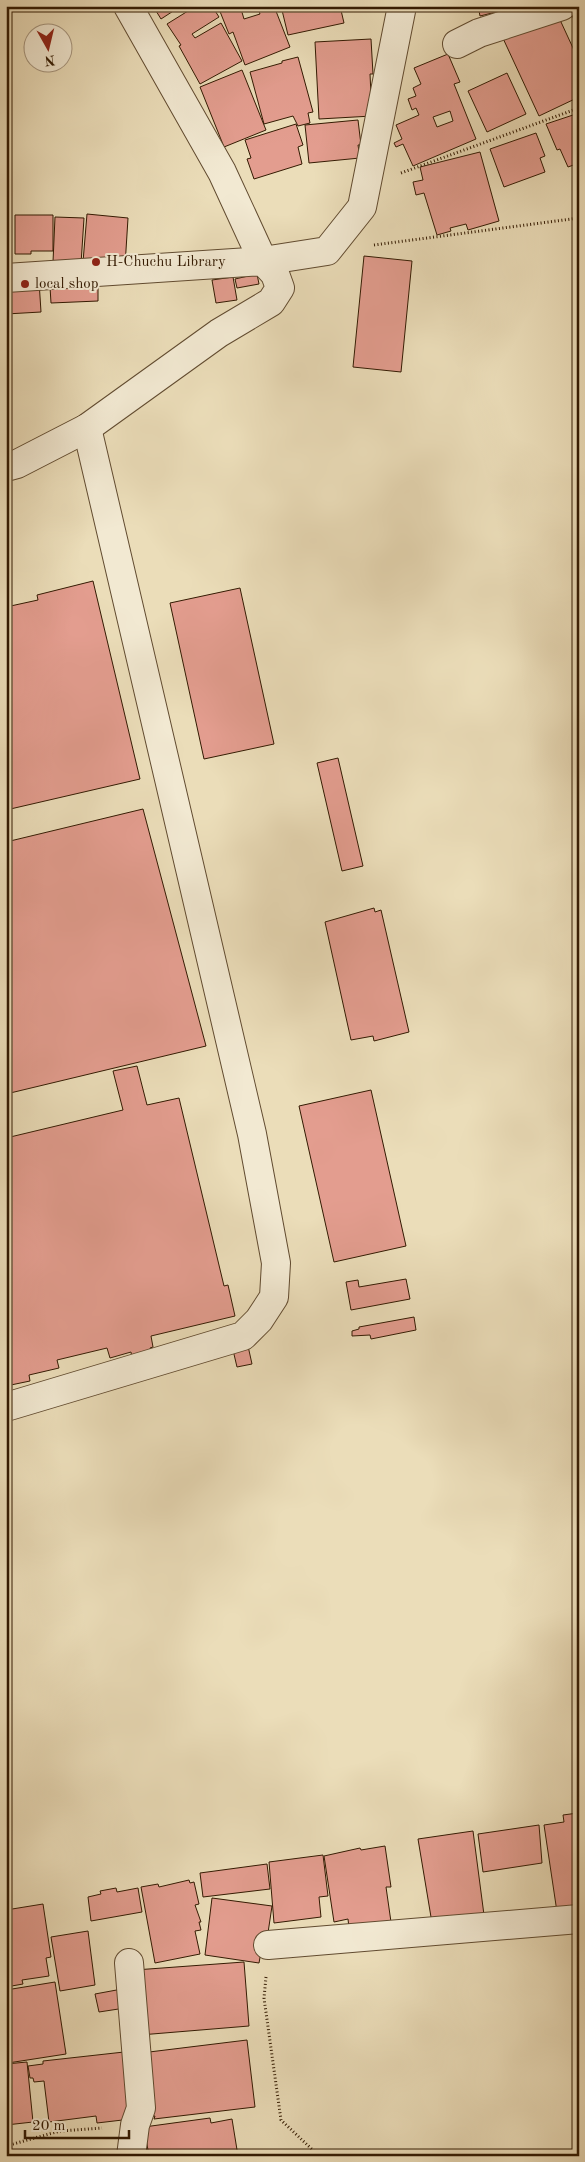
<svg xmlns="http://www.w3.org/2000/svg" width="585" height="2162" font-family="'Old Standard TT',serif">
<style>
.building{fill:#e39d8f;stroke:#331a02;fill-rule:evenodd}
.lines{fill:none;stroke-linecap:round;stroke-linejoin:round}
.minor-casing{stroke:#614b30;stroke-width:30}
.path{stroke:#331a02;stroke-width:3;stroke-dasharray:1 2.5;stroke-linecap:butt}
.minor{stroke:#f2e9d2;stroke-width:28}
.poi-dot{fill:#8f2418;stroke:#f2e9d2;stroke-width:2}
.labels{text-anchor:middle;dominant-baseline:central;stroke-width:4;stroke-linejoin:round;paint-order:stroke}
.poi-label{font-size:15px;fill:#331a02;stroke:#f2e9d2;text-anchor:start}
</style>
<rect width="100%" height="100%" fill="#ebddb9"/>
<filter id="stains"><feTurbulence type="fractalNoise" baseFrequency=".004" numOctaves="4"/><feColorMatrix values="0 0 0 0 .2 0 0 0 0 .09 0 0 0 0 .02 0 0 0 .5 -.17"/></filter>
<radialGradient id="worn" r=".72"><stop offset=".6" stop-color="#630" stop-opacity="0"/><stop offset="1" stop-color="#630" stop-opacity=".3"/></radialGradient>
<g class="building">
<polygon points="153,6 181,6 161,19"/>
<polygon points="196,6 212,6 219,17 192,34 195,38 221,23 242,61 200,84 179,46 181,45 167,24"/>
<polygon points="225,6 251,6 241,9 244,19 260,14 257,6 274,6 290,47 245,65 233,32 229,34 219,9"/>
<polygon points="281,6 340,6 344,23 288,35"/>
<polygon points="478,6 532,6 501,15 500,11 480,16"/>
<polygon points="555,9 579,61 579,97 539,116 501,34"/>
<polygon points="579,12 579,32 572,15"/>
<polygon points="371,39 373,74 370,74 372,116 319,119 315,42"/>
<path d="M448,54L460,82L454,84L476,139L413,166L403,144L396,147L394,143L402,139L396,125L419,115L416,108L412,110L408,99L416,96L413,88L421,84L414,68ZM450,111L453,121L437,127L433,117Z"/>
<polygon points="298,57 313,112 308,113 310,123 298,126 293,116 264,124 250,72 282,63 282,61"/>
<polygon points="242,70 266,130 224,147 200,87"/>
<polygon points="507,73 526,114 487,132 468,91"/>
<polygon points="579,113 579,163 568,167 560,149 557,150 546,124"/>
<polygon points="358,120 361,145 358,145 360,158 309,163 305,125"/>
<polygon points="296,124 303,145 298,147 302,164 254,179 247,159 251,158 245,140"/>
<polygon points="536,133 545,156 540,158 545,172 504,187 490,149"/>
<polygon points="480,152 499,221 468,230 466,224 450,228 451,231 437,235 424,193 416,195 413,182 423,180 420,167"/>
<polygon points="87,214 128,218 125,266 83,262"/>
<polygon points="15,215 53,215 53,251 31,251 31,254 15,254"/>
<polygon points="55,217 84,218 81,264 53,262"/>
<polygon points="364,256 412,261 401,372 353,367"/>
<polygon points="257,274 259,284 237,288 235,279"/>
<polygon points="233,277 237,300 216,303 212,280"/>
<polygon points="39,281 41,312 6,314 6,285"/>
<polygon points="98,282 98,301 51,303 50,287"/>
<polygon points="93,581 140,779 6,810 6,607 38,600 37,595"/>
<polygon points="240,588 274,744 204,759 170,603"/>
<polygon points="338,758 363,866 342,871 317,763"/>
<polygon points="143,809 206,1046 6,1094 6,842"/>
<polygon points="374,908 375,912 381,910 409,1032 374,1041 373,1036 351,1040 325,922"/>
<polygon points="137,1066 147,1105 179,1098 224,1286 228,1285 235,1316 151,1336 153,1347 150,1348 152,1354 132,1358 131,1352 110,1358 107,1348 57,1360 59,1368 29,1375 30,1381 6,1386 6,1138 123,1110 113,1071"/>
<polygon points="371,1090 406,1246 334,1262 299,1106"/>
<polygon points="406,1279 410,1299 351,1310 346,1282 358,1280 359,1287"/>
<polygon points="414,1317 416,1330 371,1339 370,1335 352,1336 352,1331 359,1329 359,1327"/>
<polygon points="248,1346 252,1364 237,1367 233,1350"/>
<polygon points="578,1813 579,1909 557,1912 544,1825 564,1822 563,1815"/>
<polygon points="539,1825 542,1863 483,1872 478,1834"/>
<polygon points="473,1831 484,1915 432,1923 418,1839"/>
<polygon points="385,1846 391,1887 386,1887 391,1922 349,1928 348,1919 334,1922 324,1856 360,1848 361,1850"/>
<polygon points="323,1855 328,1896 319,1897 321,1917 274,1923 269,1862"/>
<polygon points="267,1864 270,1889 203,1897 200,1873"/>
<polygon points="189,1880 190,1883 194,1882 199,1904 195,1905 201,1922 199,1922 201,1930 195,1931 200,1954 155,1963 141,1887 158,1884 159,1887"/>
<polygon points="116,1888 117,1892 138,1888 142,1912 91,1921 88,1897 101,1894 100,1891"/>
<polygon points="212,1898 272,1906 265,1953 261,1952 259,1963 205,1955"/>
<polygon points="43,1904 51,1957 46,1958 49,1976 22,1980 23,1984 6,1987 6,1910"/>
<polygon points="88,1931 95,1985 60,1991 51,1937"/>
<polygon points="244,1962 249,2026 140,2035 135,1970"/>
<polygon points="55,1982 66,2054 8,2063 6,2051 6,1990"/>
<polygon points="122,1989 125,2008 99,2012 95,1994"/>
<polygon points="247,2040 255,2107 154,2119 155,2116 148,2116 141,2053"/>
<polygon points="124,2052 131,2119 97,2123 96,2116 49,2122 44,2081 34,2082 33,2078 30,2078 28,2066 43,2064 43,2061"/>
<polygon points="27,2062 33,2122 6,2125 6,2064"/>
<polygon points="210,2118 211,2123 232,2119 238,2156 149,2156 144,2127"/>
</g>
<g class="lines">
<g class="minor-casing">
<g id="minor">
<polyline points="128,6 222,172 263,261 327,251 362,207 402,6"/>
<polyline points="457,44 479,33 562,6"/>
<polyline points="6,278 263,261 275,274 280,288 271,302 219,333 87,428 17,464 6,467"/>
<polyline points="6,1407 243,1336 259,1320 274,1297 276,1263 252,1134 87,428"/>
<polyline points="268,1945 579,1919"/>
<polyline points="129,1963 141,2108 135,2125 131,2156"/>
</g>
</g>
<g class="path">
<polyline points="401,173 579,108"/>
<polyline points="374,245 579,218"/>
<polyline points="266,1977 264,1998 281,2120 319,2156"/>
<polyline points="6,2146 60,2131 102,2128"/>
</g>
<use href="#minor" class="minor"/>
</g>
<g class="poi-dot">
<circle cx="96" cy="262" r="5"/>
<circle cx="25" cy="284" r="5"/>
</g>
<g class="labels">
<g class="poi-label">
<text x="106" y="262">H-Chuchu Library</text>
<text x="35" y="284">local shop</text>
</g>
</g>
<rect width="585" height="2162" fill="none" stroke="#ebddb9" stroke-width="25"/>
<rect x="8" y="8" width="570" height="2147" fill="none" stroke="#331a02" stroke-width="2.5"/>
<rect x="12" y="12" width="560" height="2137" fill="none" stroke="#331a02"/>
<g transform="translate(48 48) rotate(172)"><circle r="24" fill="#f2e9d2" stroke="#a6967f"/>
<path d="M0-4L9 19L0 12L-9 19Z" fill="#8f2418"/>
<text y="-8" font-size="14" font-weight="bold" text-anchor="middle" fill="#331a02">N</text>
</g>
<path d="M25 2130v8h104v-8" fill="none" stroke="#331a02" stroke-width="2.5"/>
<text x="32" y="2130" font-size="15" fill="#331a02" stroke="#f2e9d2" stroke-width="4" paint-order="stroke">20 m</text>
<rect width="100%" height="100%" filter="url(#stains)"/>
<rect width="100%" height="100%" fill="url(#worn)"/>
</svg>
